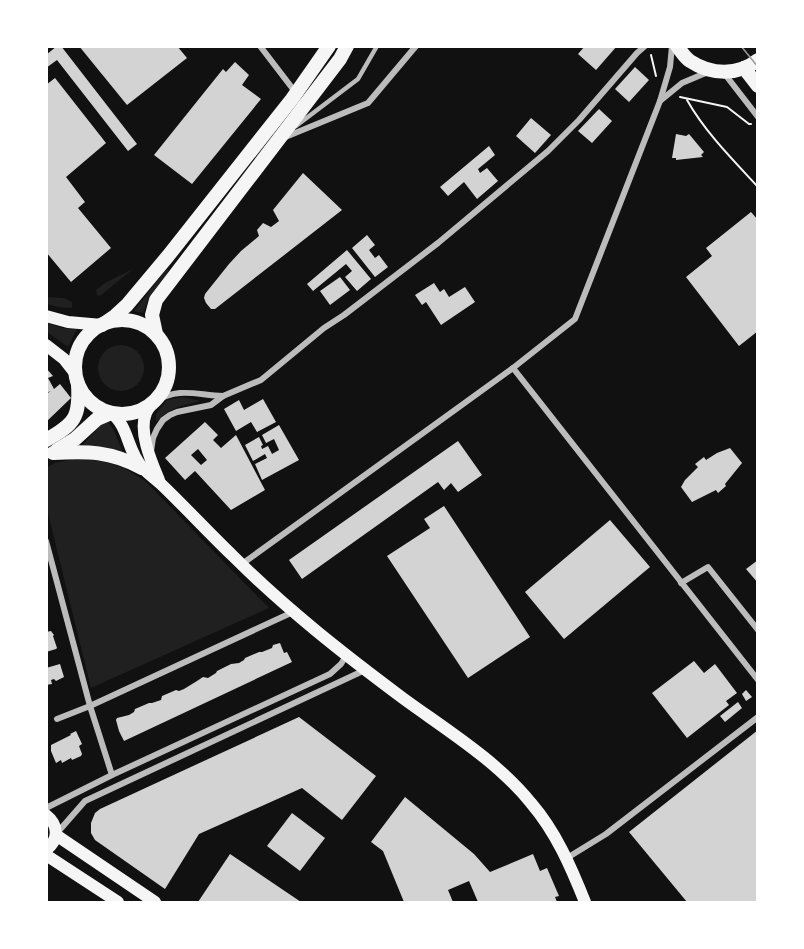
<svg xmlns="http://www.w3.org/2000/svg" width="804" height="949" font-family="'Titillium Web',sans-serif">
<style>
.green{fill:#202020}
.building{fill:#d3d3d3;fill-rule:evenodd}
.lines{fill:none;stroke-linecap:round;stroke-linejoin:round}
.path{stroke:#f5f5f5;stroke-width:2}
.service{stroke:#bcbcbc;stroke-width:4.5}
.minor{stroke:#bcbcbc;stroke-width:6}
.secondary{stroke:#f5f5f5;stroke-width:12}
.primary{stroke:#f5f5f5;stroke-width:14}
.tram{stroke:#9a9a9a;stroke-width:1.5}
</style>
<rect width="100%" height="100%" fill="#111"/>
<g class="green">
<polygon points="133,269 100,296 97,295 96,290 105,283"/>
<polygon points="168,269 168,272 149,297 143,313 134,311 165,271"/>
<polygon points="46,297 64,298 72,302 72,307 71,308 58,307 47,304"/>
<polygon points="47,323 63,328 77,329 68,347 47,332"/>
<circle cx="121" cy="368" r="23"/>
<path d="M183,397L200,401C181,406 171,407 156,422V414L167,400Z"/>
<polygon points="106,419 114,431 123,453 81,447"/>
<polygon points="74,459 100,460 124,468 145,481 269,608 91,688 47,509 46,468 55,463"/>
</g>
<g class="building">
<polygon points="57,46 61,46 137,144 128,151 57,60 46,68 46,55"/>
<polygon points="79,46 177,46 187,58 127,105"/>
<polygon points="585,46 617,46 596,70 578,54"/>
<polygon points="235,62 249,75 242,85 261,99 192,184 154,155 223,69 226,72"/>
<polygon points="635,67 649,80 629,102 615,89"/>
<polygon points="55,78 106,143 66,177 85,202 78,208 111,248 71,282 46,252 46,85"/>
<polygon points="599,109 612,121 592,143 578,131"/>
<polygon points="531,118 551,135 535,153 516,136"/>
<polygon points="676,134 686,136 689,134 704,152 701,155 703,157 676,160 676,158 672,158"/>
<polygon points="489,146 495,155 478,169 480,173 487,168 498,181 477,199 464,182 448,196 440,187"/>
<polygon points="303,173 342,210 215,309 211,309 206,303 204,298 205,294 229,264 241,251 259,236 257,230 263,223 271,227 279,221 273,210"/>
<polygon points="751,212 758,220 758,331 739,346 686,277 712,256 706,248"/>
<polygon points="367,235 375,245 369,250 375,258 379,255 388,267 375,277 352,248"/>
<polygon points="347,250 371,279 357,291 345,277 352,271 346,264 313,291 307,284"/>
<polygon points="340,277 350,290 330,305 320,291"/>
<polygon points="434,283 440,292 444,289 449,297 465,287 475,302 441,325 426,302 422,305 415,295"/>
<polygon points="46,368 53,376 48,378 54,389 60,384 71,398 46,422 46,394 51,391 46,393"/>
<polygon points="263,399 276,422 257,432 251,422 236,431 224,409 239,400 244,410"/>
<path d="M205,422L218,435L213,440L221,448L236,435L265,490L231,510L195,471L185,480L165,458ZM198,449L207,460L201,465L191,455Z"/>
<polygon points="279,425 299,460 262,480 255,464 267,458 265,454 253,461 245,445 259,437 263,445 261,446 262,449 268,446 272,454 279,450 274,439 266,443 262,435"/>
<polygon points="458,441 482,475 458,492 451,483 444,490 438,482 302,579 289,560"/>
<polygon points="730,448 742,463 725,484 726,486 718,493 716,490 692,502 681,487 685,480 698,467 695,464 704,457 706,460 717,453"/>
<polygon points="444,506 530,637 468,678 387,556 430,528 424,519"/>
<polygon points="610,520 650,567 564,639 525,592"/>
<polygon points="758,560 758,583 746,569"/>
<polygon points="51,631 54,635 53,636 57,648 56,649 46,652 46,632"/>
<polygon points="280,643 284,653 287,652 292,662 124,741 119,731 116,720 117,718 129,715 134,712 135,709 149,703 152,703 161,700 162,696 176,690 179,691 184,689 197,681 203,677 208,678 216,673 217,671 231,664 239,663 244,660 245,658 259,652 262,652 272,648 273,645"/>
<polygon points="694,661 704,673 715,664 737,693 726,701 729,705 687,738 652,693"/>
<polygon points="60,664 64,677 56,681 54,679 51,680 52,684 46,685 46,668"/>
<polygon points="746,690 752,697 746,701 742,694"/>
<polygon points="738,702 742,708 725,722 720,716"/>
<polygon points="299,717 376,776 342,820 302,788 199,834 165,889 95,840 91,833 91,823 95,813 100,809"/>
<polygon points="758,730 758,902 687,902 629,832"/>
<polygon points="76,731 82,744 79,746 82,754 81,756 72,760 71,758 62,763 61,760 56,763 51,751 51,745 71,735 70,734"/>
<polygon points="405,797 474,854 490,872 533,854 540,871 547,868 559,896 555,897 557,902 478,902 469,881 448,890 453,902 404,902 383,851 371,842"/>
<polygon points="292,813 325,838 300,871 267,846"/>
<polygon points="230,854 301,902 198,902"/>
</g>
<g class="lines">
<g class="path">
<polyline points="651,55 656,76"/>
<polyline points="680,97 727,107 749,124 751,124"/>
<path d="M687,100C705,132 733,160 758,187"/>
</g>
<polyline class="service" points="296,126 358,79 377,46"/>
<g class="minor">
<polyline points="260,46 296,93"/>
<polyline points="724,73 758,117"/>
<polyline points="660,101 682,83 708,72"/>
<polyline points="283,138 368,103 416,46"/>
<polyline points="513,368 758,680"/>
<path d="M155,401C180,387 196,395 223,396"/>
<polyline points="151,451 153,438 157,429 163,420 170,415 177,412 211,405 223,396 261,380 324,328 344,315 438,243 548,151 579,120 637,53 645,46"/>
<polyline points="46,541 90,706 112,775"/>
<polyline points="242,564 513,368 575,319 660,101 670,67 672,46"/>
<polyline points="681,583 708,567 758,630"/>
<polyline points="57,719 90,706 293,612"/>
<polyline points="46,808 112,775 330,674 341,664 346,656"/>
<polyline points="57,833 85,801 365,670"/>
<polyline points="567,858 606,834 758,717"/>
</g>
<g class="secondary">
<polyline points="46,316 68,322 102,325"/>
<polyline points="46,345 64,359 75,373"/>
<path d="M155,401C151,405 148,408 146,413C138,432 152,463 159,480"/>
<path d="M111,413C129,426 127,451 142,467C148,474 156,479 162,485C186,508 209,533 233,556C286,609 345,655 404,699C448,731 497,761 531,803C556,832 571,867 585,902"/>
<path d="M46,815C59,825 59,840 46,850"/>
<polyline points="56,835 155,902"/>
<polyline points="46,855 118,902"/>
</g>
<g class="primary">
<path d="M677,46C681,51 685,58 690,61C711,75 738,76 758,60"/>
<polyline points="744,68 758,86"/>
<circle cx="122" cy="367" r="47"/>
<polyline points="102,325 115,316 127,305 168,256 292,99 329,46"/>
<polyline points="156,334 152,315 156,300 340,59 347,46"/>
<path d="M46,440C75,424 80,417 78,384"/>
<polyline points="57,450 75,439 97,419 111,413"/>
<path d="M53,453C88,451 110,451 142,468"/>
</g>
<polyline class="tram" points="741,46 758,67"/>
</g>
<rect width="804" height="949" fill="none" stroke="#ffffff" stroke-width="96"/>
</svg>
